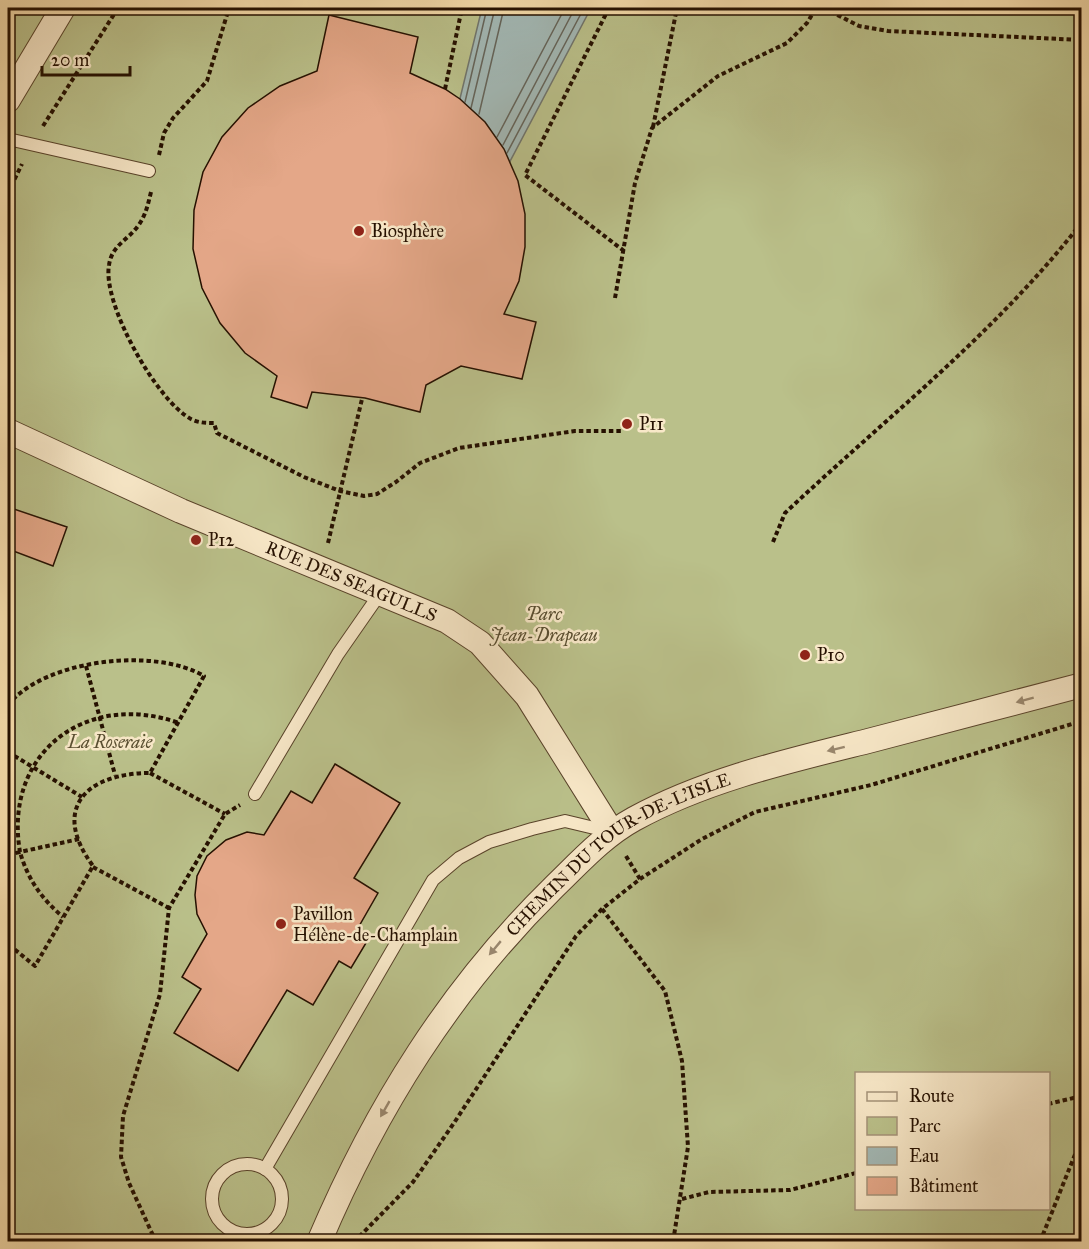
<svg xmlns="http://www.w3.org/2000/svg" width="1089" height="1249" font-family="'IM FELL Great Primer',serif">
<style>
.green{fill:#bac08a;stroke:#706845;stroke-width:1.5;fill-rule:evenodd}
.water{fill:#a2b8b5;stroke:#70756d;stroke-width:1.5}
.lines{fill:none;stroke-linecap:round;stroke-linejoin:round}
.shore{stroke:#64645a;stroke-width:1.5}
.building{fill:#e4a788;stroke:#251000;stroke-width:1.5}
.service-casing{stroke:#59432a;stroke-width:14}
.minor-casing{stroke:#59432a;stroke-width:26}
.path{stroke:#251000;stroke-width:4;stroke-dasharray:4.5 3;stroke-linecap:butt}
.service{stroke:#f8e8c8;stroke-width:12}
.minor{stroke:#f8e8c8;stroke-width:24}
.oneway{fill:#99876e}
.poi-dot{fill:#8f2418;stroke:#f8e8c8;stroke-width:2}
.labels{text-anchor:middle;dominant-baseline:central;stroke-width:5;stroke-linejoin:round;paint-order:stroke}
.poi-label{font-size:18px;fill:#251000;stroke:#f8e8c8;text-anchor:start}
.street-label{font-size:18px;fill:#251000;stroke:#f8e8c8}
.park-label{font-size:18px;font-style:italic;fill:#594e30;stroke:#f8e8c8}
</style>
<rect width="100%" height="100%" fill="#f4dbaa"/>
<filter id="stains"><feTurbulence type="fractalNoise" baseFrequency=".00333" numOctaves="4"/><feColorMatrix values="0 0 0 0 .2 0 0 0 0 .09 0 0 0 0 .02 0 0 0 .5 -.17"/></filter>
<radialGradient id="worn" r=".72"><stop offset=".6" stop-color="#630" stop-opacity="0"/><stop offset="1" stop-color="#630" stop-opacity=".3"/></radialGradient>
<path class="green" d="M8,8H1081V1241H8ZM856,1074H1048V1208H856Z"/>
<polygon class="water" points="482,8 591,8 487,205 437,193"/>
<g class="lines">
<g class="shore">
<polyline points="465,102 487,8"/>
<polyline points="471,108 495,8"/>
<polyline points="479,114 504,8"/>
<polyline points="497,137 565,8"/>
<polyline points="503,145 575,8"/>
<polyline points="507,153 584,8"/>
</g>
</g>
<g class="building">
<polygon points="329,15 418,37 410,73 445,89 460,99 485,122 504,149 518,181 525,214 525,247 519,281 504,314 536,322 522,379 461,366 426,385 420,412 365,398 312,392 307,408 271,397 277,376 245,353 220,323 202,288 193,249 194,210 203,172 222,137 248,108 280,86 317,71"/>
<polygon points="8,507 67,527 53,566 8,549"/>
<polygon points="335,764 400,803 354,878 378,893 354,935 366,943 351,968 339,961 313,1005 287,990 238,1071 174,1033 201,989 182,977 207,934 197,914 195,895 197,876 207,856 226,840 247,832 264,835 291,791 312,803"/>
</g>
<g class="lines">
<g class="service-casing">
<g id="service">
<polyline points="8,139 149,171"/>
<polyline points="255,794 338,654 379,595"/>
<circle cx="247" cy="1199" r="35"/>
<polyline points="265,1169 433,880 459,858 489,842 532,829 565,821 611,832"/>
</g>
</g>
<g class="minor-casing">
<g id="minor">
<polyline points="8,100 63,8"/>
<path id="s1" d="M8,431L181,511L447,621L480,643L527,696L612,832"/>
<path id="s2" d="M319,1242C376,1108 450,989 554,887C579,863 603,836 634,819C707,779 792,760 872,740C942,722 1012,703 1082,685"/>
</g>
</g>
<g class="path">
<polyline points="609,8 525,175 624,251"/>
<polyline points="824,8 859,26 888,31 1082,40"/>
<polyline points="445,89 462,8"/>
<polyline points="43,126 118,8"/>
<polyline points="653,127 677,8"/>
<polyline points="159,155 164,133 173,118 207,81 229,8"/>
<path d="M151,192C148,204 146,215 138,226C127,241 112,245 109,265C102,304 157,401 191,419C199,423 206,423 214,423L217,433L304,477L340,491L364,496L377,494L396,482L420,463L459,448L575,431H621"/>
<polyline points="8,193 22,164"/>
<polyline points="615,298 635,183 652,128 718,76 787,43 807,23 816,8"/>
<path d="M773,542L785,513C886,418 996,333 1082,222"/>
<polyline points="328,543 362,399"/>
<polyline points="86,666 115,775"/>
<path d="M8,705C45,659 155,647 204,676L150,773C87,773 50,808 93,866L35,966L8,944"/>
<polyline points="8,752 82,797"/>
<polyline points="150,773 225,814"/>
<path d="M79,839L20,852C3,753 86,690 179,723"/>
<path d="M8,855L20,852C28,880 42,899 63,917"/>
<polyline points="626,856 640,879"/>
<polyline points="93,867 169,908"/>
<polyline points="602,909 665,991 682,1061 688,1147 673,1242"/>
<polyline points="1048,1104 1082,1096"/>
<polyline points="682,1199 709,1192 790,1190 856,1173"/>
<polyline points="156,1242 129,1183 121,1157 123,1116 160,994 169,908 225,814 240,805"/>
<polyline points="354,1242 413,1182 454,1123 576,936 602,909 640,879 702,839 755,812 871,785 1082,721"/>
<polyline points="1040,1242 1082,1137"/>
</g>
<use href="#service" class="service"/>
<use href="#minor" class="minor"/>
</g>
<defs><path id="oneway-solid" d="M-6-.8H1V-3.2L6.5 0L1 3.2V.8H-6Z" transform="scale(1.5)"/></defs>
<g class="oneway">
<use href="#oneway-solid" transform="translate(1025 700) rotate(165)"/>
<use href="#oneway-solid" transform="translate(836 749) rotate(166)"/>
<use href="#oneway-solid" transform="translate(495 948) rotate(130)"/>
<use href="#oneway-solid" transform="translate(385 1109) rotate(120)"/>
</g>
<g class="poi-dot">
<circle cx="359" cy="231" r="6"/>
<circle cx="627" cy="424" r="6"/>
<circle cx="196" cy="540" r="6"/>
<circle cx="805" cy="655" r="6"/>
<circle cx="281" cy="924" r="6"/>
</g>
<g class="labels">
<g class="poi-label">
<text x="371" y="231">Biosphère</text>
<text x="639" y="424">P11</text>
<text x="208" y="540">P12</text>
<text x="817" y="655">P10</text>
<text x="293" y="914">Pavillon<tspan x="293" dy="21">Hélène-de-Champlain</tspan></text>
</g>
<g class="street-label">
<text stroke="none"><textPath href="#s1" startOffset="375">RUE DES SEAGULLS</textPath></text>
<text stroke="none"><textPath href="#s2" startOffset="501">CHEMIN DU TOUR-DE-L'ISLE</textPath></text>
</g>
<g class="park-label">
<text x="544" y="614">Parc<tspan x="544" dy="21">Jean-Drapeau</tspan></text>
<text x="110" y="742">La Roseraie</text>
</g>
</g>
<rect width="1089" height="1249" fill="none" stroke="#f4dbaa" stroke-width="30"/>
<rect x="9" y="9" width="1071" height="1231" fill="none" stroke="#251000" stroke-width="3"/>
<rect x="15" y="15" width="1059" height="1219" fill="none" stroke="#251000" stroke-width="1.5"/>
<rect x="855" y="1072" width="195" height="138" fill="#f8e8c8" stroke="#a49278" stroke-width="1.5"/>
<rect x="867" y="1092" width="30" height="9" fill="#f8e8c8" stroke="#a49278" stroke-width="1.5"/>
<text x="909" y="1102" font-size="18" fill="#251000">Route</text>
<rect x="867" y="1117" width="30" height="18" fill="#bac08a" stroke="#a49278" stroke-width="1.5"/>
<text x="909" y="1132" font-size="18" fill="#251000">Parc</text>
<rect x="867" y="1147" width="30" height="18" fill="#a2b8b5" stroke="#a49278" stroke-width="1.5"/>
<text x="909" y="1162" font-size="18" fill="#251000">Eau</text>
<rect x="867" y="1177" width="30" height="18" fill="#e4a788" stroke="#a49278" stroke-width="1.5"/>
<text x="909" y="1192" font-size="18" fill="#251000">Bâtiment</text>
<path d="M42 66v9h88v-9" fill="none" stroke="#251000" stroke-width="3"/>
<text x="51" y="66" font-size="18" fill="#251000" stroke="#f8e8c8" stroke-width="4.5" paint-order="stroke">20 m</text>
<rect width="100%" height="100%" filter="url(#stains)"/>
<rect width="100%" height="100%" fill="url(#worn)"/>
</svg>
